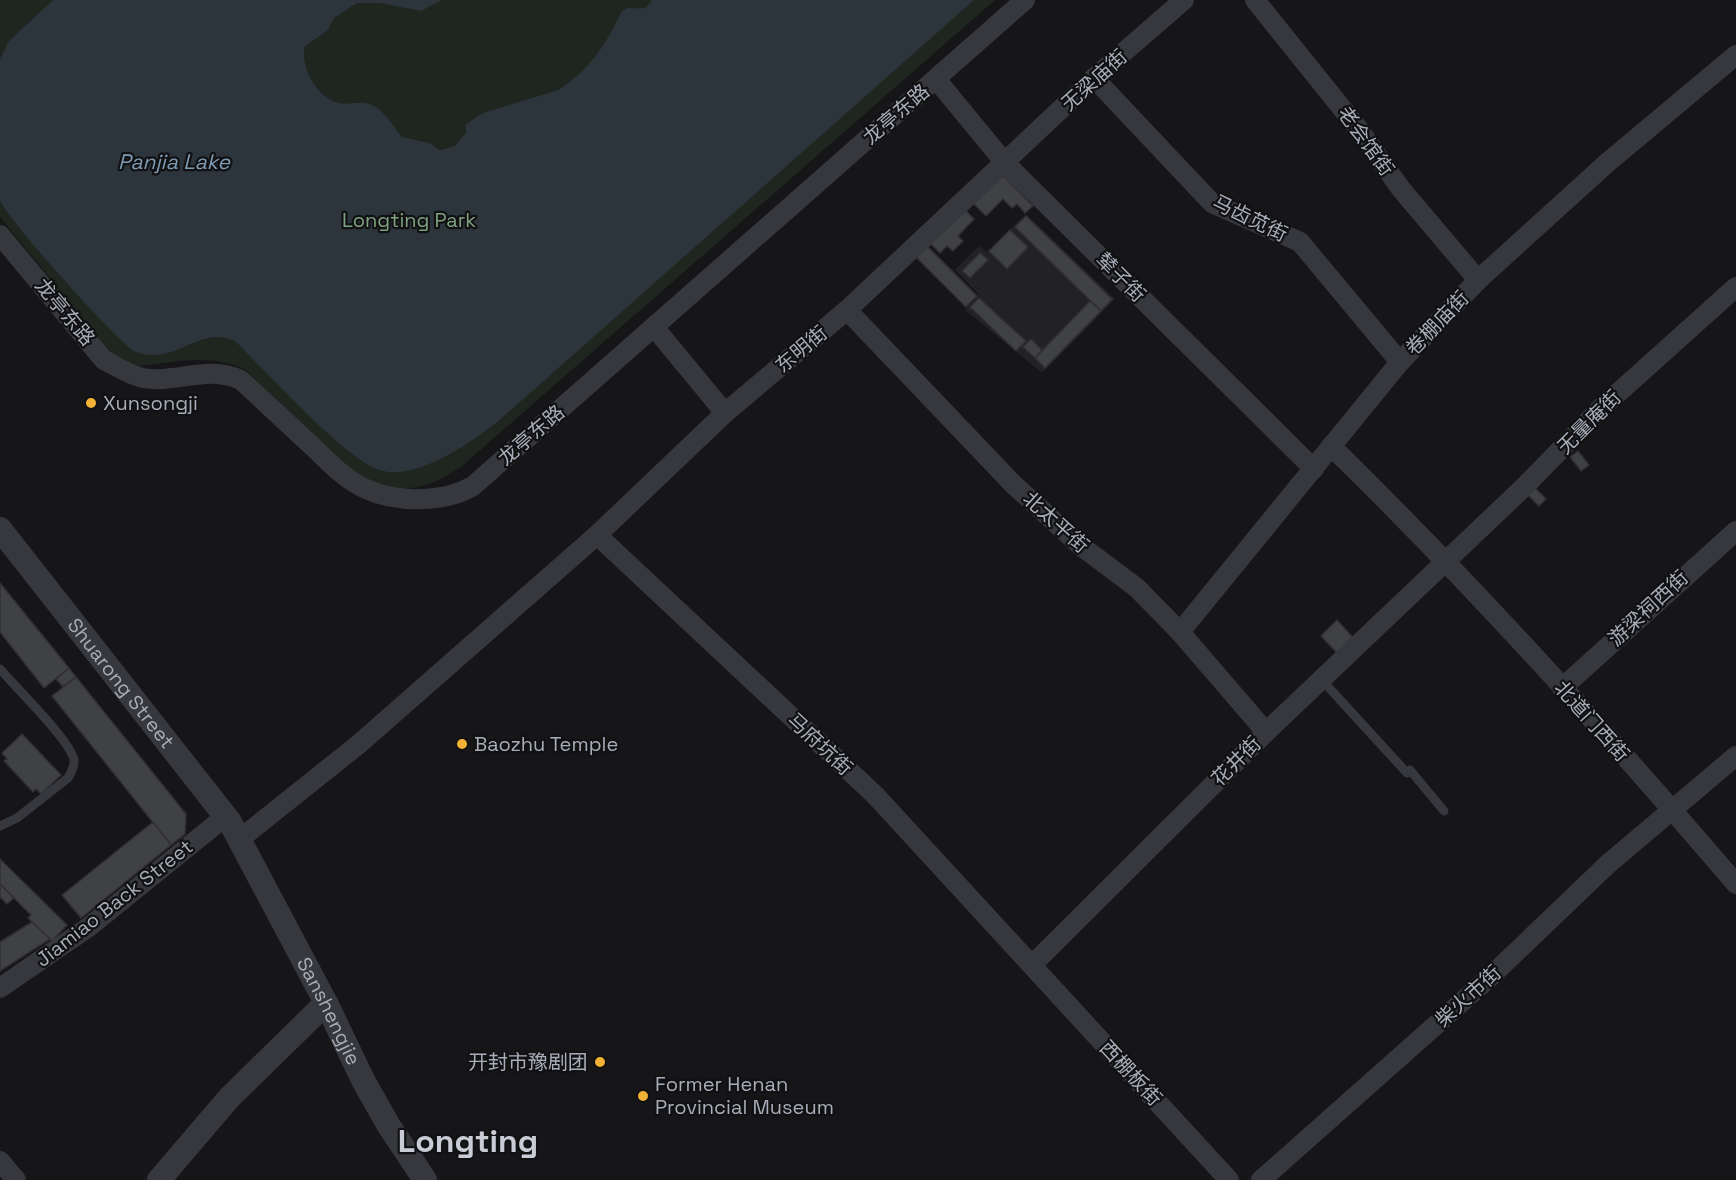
<svg xmlns="http://www.w3.org/2000/svg" width="1736" height="1180" font-family="'Space Grotesk','Noto Sans SC',sans-serif">
<style>
.built{fill:#222225}
.green{fill:#1e261f}
.water{fill:#2c353c}
.building{fill:#404145;stroke:#303034;stroke-width:1.5}
.lines{fill:none;stroke-linecap:round;stroke-linejoin:round}
.service{stroke:#37383d;stroke-width:9}
.minor{stroke:#37383d;stroke-width:20}
.tertiary{stroke:#37383d;stroke-width:24}
.poi-dot{fill:#f2b134;stroke:#111113;stroke-width:2}
.labels{text-anchor:middle;dominant-baseline:central;stroke-width:4.5;stroke-linejoin:round;paint-order:stroke}
.street-label{font-size:20px;fill:#a8adb8;stroke:#111113}
.park-label{font-size:20px;fill:#7fa381;stroke:#111113}
.poi-label{font-size:20px;fill:#a8adb8;stroke:#111113;text-anchor:start}
.water-label{font-size:21px;font-style:italic;fill:#7f9bb3;stroke:#111113}
.town-label{font-size:32px;font-weight:bold;fill:#c9ccd4;stroke:#111113}
</style>
<rect width="100%" height="100%" fill="#161618"/>
<polygon class="built" points="1026,214 1115,299 1042,373 965,310 979,295 955,270 979,246 987,252"/>
<path class="green" d="M0,0H995L462,466C429,490 394,497 358,477L246,370C211,353 177,362 139,366L127,365L114,356L0,217Z"/>
<path class="water" d="M53,0H442L421,11L381,3H357L334,18L327,31L305,46C300,67 316,96 338,103C350,106 362,99 374,106C388,114 392,126 402,137L429,143L440,150L455,146L466,133V124L483,113L558,90C590,70 606,44 622,11L628,8C640,7 644,13 652,0H974L495,424C468,444 419,479 383,471C349,464 265,370 235,341C199,324 177,366 136,352C121,347 2,213 0,200C0,186 0,169 0,155C0,123 0,91 0,59L9,41Z"/>
<g class="building">
<polygon points="1002,174 1033,206 1025,213 1017,204 1012,208 1003,199 986,216 972,202"/>
<polygon points="962,207 974,219 958,236 963,241 953,251 947,246 940,253 928,241"/>
<polygon points="1026,216 1112,299 1101,311 1015,227"/>
<polygon points="1010,230 1028,247 1007,269 989,251"/>
<polygon points="924,243 977,296 966,307 913,254"/>
<polygon points="980,253 988,260 970,278 962,271"/>
<polygon points="979,298 1026,341 1016,351 970,307"/>
<polygon points="1090,301 1101,311 1045,368 1035,358"/>
<polygon points="1031,339 1042,350 1035,358 1023,347"/>
<polygon points="1578,451 1589,465 1581,471 1570,457"/>
<polygon points="1534,487 1546,499 1539,506 1527,494"/>
<polygon points="0,583 69,668 44,688 0,632"/>
<polygon points="1337,620 1354,639 1338,654 1321,636"/>
<polygon points="69,668 76,677 63,687 56,679"/>
<polygon points="76,677 186,814 185,834 171,845 52,696"/>
<polygon points="22,734 61,775 41,794 36,789 33,792 4,761 7,759 2,753"/>
<polygon points="153,822 171,845 81,918 62,895"/>
<polygon points="0,859 67,925 52,941 28,918 31,915 0,884"/>
<polygon points="0,884 14,898 7,904 0,897"/>
<polygon points="32,922 50,939 0,971 0,942"/>
</g>
<g class="lines">
<g class="service">
<path d="M0,669C15,687 71,741 74,760C75,767 71,772 68,778L17,818L0,826"/>
<polyline points="1321,679 1407,773 1410,770 1444,811"/>
</g>
<g class="minor">
<polyline points="1255,0 1357,127 1401,189 1478,280"/>
<polyline points="1094,78 1212,203 1300,242 1400,362"/>
<polyline points="936,79 1005,163 1314,469"/>
<path d="M0,235L104,360C116,366 129,375 143,378C176,384 208,364 241,380C265,402 288,424 312,446C328,461 345,480 366,489C397,503 444,503 473,486L1025,0"/>
<polyline points="847,310 1014,485 1081,546 1137,588 1180,632 1266,732"/>
<polyline points="654,327 725,413"/>
<path d="M1331,446C1473,585 1607,733 1736,884"/>
<polyline points="597,535 875,795 1229,1180"/>
<polyline points="1180,632 1400,362 1478,280 1607,163 1736,55"/>
<polyline points="1562,688 1736,531"/>
<polyline points="240,839 359,744 597,535 725,413 847,310 1094,78 1184,0"/>
<polyline points="1032,965 1266,732 1524,487 1599,410 1736,287"/>
<polyline points="0,988 90,926 226,816"/>
<polyline points="0,1161 16,1180"/>
<polyline points="1261,1180 1490,977 1608,864 1736,756"/>
</g>
<g class="tertiary">
<path id="s1" d="M0,529L230,822L326,1003L364,1082L389,1126L425,1180"/>
<polyline points="159,1180 229,1098 326,1003"/>
</g>
</g>
<g class="poi-dot">
<circle cx="91" cy="403" r="6"/>
<circle cx="462" cy="744" r="6"/>
<circle cx="600" cy="1062" r="6"/>
<circle cx="643" cy="1096" r="6"/>
</g>
<g class="labels">
<g class="street-label">
<text transform="translate(1094 80) rotate(-42)">无梁庙街</text>
<text transform="translate(896 114) rotate(-41)">龙亭东路</text>
<text transform="translate(1366 141) rotate(54)">老会馆街</text>
<text transform="translate(1250 218) rotate(26)">马齿苋街</text>
<text transform="translate(1121 277) rotate(45)">辇子街</text>
<text transform="translate(65 312) rotate(50)">龙亭东路</text>
<text transform="translate(1437 323) rotate(-46)">卷棚庙街</text>
<text transform="translate(801 349) rotate(-40)">东明街</text>
<text transform="translate(1589 422) rotate(-45)">无量庵街</text>
<text transform="translate(531 435) rotate(-41)">龙亭东路</text>
<text transform="translate(1056 522) rotate(42)">北太平街</text>
<text transform="translate(1648 608) rotate(-43)">游梁祠西街</text>
<text stroke="none"><textPath href="#s1" startOffset="196">Shuarong Street</textPath></text>
<text transform="translate(1592 721) rotate(48)">北道门西街</text>
<text transform="translate(820 744) rotate(43)">马府坑街</text>
<text transform="translate(1236 761) rotate(-45)">花井街</text>
<text transform="translate(114 903) rotate(-38)">Jiamiao Back Street</text>
<text transform="translate(1468 996) rotate(-42)">柴火市街</text>
<text stroke="none"><textPath href="#s1" startOffset="586">Sanshengjie</textPath></text>
<text transform="translate(1131 1073) rotate(47)">西棚板街</text>
</g>
<g class="park-label">
<text x="409" y="220">Longting Park</text>
</g>
<g class="poi-label">
<text x="103" y="403">Xunsongji</text>
<text x="474" y="744">Baozhu Temple</text>
<text x="588" y="1062" text-anchor="end">开封市豫剧团</text>
<text x="655" y="1084">Former Henan<tspan x="655" dy="23">Provincial Museum</tspan></text>
</g>
<g class="water-label">
<text x="174" y="161">Panjia Lake</text>
</g>
<g class="town-label">
<text x="468" y="1141">Longting</text>
</g>
</g>
</svg>
